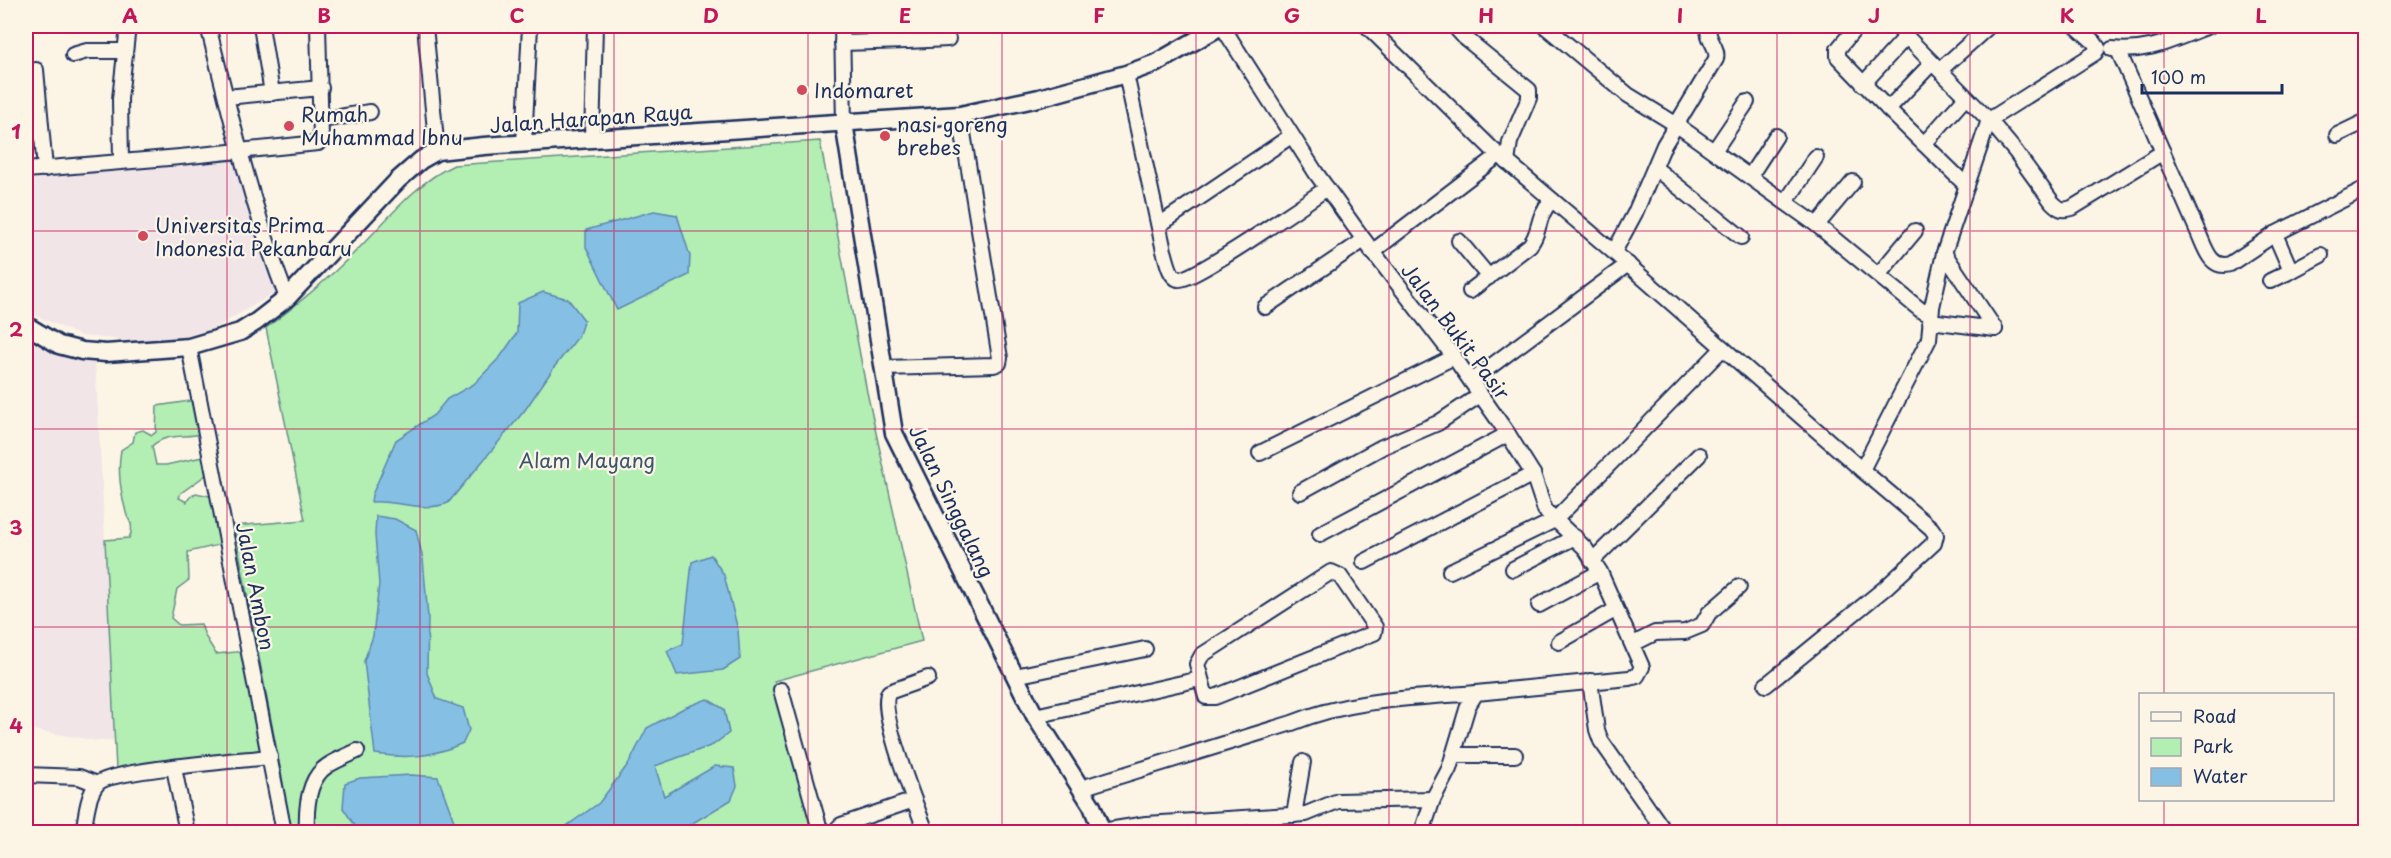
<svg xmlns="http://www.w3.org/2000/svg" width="2391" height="858" font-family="'Playpen Sans',sans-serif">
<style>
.built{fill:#f2e5e8}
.green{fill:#b3eeb3;stroke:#678e88;stroke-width:1.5}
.water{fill:#85c0e4;stroke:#5b86ae;stroke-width:1.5}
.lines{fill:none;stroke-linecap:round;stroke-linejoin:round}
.minor-casing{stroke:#1b2f5e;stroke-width:18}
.major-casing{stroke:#1b2f5e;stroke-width:21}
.minor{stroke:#fcf5e5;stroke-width:14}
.major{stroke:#fcf5e5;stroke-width:16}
.grid{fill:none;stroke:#c2185b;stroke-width:1.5;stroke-opacity:0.55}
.poi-dot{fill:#d1495b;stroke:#fcf5e5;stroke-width:2}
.labels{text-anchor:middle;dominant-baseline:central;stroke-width:4.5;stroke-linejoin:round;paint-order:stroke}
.poi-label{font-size:20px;fill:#1b2f5e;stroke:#fcf5e5;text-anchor:start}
.street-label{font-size:20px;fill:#1b2f5e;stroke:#fcf5e5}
.park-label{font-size:20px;fill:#39556f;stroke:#fcf5e5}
.neatline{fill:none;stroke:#c2185b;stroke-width:2}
.grid-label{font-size:20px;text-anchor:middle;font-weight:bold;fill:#c2185b}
</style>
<rect width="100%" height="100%" fill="#fcf5e5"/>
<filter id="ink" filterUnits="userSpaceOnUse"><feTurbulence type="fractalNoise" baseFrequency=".0167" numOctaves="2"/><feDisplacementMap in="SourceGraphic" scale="12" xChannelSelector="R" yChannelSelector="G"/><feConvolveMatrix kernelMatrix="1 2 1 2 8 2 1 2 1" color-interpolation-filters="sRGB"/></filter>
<g filter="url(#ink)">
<g class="built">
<polygon points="236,157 278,291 213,329 191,335 146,342 81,336 26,311 26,299 32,285 26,277 26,173"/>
<polygon points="26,329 95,357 116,740 98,741 26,729"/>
</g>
<g class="green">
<path d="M820,141L867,392L922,641L774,681L814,830L807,832H290L283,783L234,526L305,520L266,328C297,305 327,280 354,253C385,223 414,183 454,165Z"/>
<path d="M196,400L201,434C184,438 166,433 152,446L156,465H166L207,456L210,472L181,493L179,498L187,502L189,498L196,493L214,497L223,544L188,552L189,580L177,589L171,618L179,625L201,624L205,636L216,654L246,651L264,751L116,770L105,540L129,538C132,533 132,529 131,524C130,521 129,519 127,516C121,496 117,470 121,450L133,442L135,432L143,430L152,435L156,432L157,406Z"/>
</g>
<g class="water">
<polygon points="654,211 677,215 690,256 689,275 617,310 586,247 586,230"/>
<path d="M543,292L568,299L584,320L578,337L555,366L525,410L448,503C422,513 398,500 371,502L372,495L396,440L434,415L447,399L474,384L501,356L517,333L518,303Z"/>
<path d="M376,516L395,519L416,530L423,559L428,617L427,673L437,699L463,708L469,730L463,743C432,757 408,759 375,754L364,661L373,636L379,584L375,535Z"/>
<polygon points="711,555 724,575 738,630 740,659 723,670 677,675 667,651 683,644 692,562"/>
<polygon points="707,699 724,709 729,733 713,745 655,766 664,796 715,766 734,768 737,786 731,800 678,832 558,832 599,803 629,763 647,728 684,708"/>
<polygon points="411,775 438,777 455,824 464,832 359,832 343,808 345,783 360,778"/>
</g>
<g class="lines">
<g class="minor-casing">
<g id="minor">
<path d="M208,26C231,118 253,210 287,298"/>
<polyline points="261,26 272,93"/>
<polyline points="425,26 437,151"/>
<polyline points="842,26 844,123"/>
<polyline points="1222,26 1316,173 1364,240 1454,357 1508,434 1533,474 1545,510 1585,548 1600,572 1642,667 1637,676 1629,678 1476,693 1468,706 1449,769 1433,799 1422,832"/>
<polyline points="1367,26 1491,148 1610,249 1862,470 1929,339 1932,307"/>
<polyline points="1454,26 1464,37 1529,90 1529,98 1510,142 1507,162"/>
<path d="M1545,26L1628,95L1677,125L1817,225L1923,312H1927L1932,307L1944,253L1989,120L2015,151L2052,202C2059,209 2062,211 2072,208L2163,152"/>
<polyline points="1857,26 1838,49 1838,57 1888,109 1967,186"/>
<polyline points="1896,26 1989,120 2095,53 2098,48"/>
<polyline points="2076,26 2094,42 2098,48"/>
<polyline points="907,41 948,39"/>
<polyline points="842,43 907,41 907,26"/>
<path d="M2112,49C2151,53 2173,39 2209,26"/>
<path d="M2118,50L2198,232C2205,247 2210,270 2230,264L2275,234L2366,188"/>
<polyline points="73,55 87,51 124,51"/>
<polyline points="36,70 45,169"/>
<polyline points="1940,70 1989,26"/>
<path d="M1126,74L1164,251C1167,259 1169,276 1178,279C1189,284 1310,200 1327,188"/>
<polyline points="1863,84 1906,37"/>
<polyline points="226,97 321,88"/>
<polyline points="1888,109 1932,63"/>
<polyline points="321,120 370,112"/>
<polyline points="2337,135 2366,121"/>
<polyline points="592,139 595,26"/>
<polyline points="524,143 530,26"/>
<polyline points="1924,144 1966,97"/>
<polyline points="1714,151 1747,102"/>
<polyline points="121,161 120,99 128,26"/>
<polyline points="1655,168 1741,237"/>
<polyline points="26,170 180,157 318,143 321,138 318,26"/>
<polyline points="1750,176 1776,136"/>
<polyline points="1786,202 1816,157"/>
<polyline points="1159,225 1291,136"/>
<polyline points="1817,225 1853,182"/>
<polyline points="1459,241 1489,277"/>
<polyline points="1372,252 1499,155"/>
<path d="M1614,252L1635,213L1664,145L1716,59C1719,46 1705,39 1709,26"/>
<polyline points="1944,253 1995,329"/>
<polyline points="2291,271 2321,255"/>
<polyline points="1879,274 1915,231"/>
<polyline points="2270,281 2291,271 2275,234"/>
<path d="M1470,291L1530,245C1542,230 1535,218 1552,200"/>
<polyline points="1265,307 1364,240"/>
<polyline points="1930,321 1995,329"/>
<polyline points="189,347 284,832"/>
<polyline points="883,368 994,365 999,363 1000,358 960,115"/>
<polyline points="1471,381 1628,264"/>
<polyline points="1260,453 1454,357"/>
<polyline points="1300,492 1382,447 1438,423 1480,395"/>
<polyline points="1320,534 1508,434"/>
<polyline points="1592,561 1699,455"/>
<polyline points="1364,562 1533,474"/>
<polyline points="1513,569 1575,537"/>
<polyline points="1450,571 1555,520 1723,348"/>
<polygon points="1331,572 1340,576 1375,627 1374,633 1215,697 1206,697 1197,664 1202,655"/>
<polyline points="1539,605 1600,572"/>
<polyline points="1559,642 1615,610"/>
<polyline points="1633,644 1655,633 1685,632 1702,625 1709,613 1739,587"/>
<polyline points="1015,676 1145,649"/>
<polyline points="1590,681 1597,730 1601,741 1665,832"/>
<polyline points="1766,685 1885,588 1934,543 1936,535 1931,528 1862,470"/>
<polyline points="781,690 819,826 824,832"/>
<polyline points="1035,716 1200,679"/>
<polyline points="1453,755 1515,755"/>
<polyline points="174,768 187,832"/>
<polyline points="26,775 79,777 97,784"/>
<path d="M1081,788L1292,723C1350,699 1415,698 1476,693"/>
<polyline points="1294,815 1303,762"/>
<polyline points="1102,831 1146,824 1306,814 1338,801 1433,799"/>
<path d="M83,832C86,818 87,796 97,784C109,770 245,760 270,757"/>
<path d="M307,832C306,812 307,779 327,766C336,760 347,756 357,751"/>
<polyline points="834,832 841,825 914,800"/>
<path d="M926,832C918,810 877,709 889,692L928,678"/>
</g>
</g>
<g class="major-casing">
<g id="major">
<polyline points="844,123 894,433 1035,716 1092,806 1102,832"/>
<polyline points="26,325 59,345 82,351 106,353 189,347 240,332 256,322 287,298 398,180 421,160 437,151 484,146 960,115 1039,98 1126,74 1156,63 1221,26"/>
</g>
</g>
<use href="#minor" class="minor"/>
<use href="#major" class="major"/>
</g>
</g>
<path class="grid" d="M227,26V832M420,26V832M614,26V832M808,26V832M1002,26V832M1196,26V832M1389,26V832M1583,26V832M1777,26V832M1970,26V832M2164,26V694M26,231H2366M26,429H2366M26,627H2366M2164,800V832"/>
<g class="poi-dot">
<circle cx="802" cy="90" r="6"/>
<circle cx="289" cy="126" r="6"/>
<circle cx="885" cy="136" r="6"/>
<circle cx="143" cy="236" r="6"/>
</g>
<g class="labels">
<g class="poi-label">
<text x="814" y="90">Indomaret</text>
<text x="301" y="114">Rumah<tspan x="301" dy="23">Muhammad Ibnu</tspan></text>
<text x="897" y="124">nasi goreng<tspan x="897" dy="23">brebes</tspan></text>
<text x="155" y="225">Universitas Prima<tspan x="155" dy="23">Indonesia Pekanbaru</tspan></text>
</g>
<g class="street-label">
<text transform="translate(591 118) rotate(-4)">Jalan Harapan Raya</text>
<text transform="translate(1456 331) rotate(53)">Jalan Bukit Pasir</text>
<text transform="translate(952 501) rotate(64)">Jalan Singgalang</text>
<text transform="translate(256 586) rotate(79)">Jalan Ambon</text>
</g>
<g class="park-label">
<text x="587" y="460">Alam Mayang</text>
</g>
</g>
<rect width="2391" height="858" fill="none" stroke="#fcf5e5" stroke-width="66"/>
<rect x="2139" y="693" width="195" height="108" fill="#fcf5e5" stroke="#a2a6af" stroke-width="1.5"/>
<rect x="2151" y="712" width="30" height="9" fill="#fcf5e5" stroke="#a2a6af" stroke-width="1.5"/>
<text x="2193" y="723" font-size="18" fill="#1b2f5e">Road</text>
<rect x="2151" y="738" width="30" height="18" fill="#b3eeb3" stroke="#a2a6af" stroke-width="1.5"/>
<text x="2193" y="753" font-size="18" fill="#1b2f5e">Park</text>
<rect x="2151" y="768" width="30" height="18" fill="#85c0e4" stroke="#a2a6af" stroke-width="1.5"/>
<text x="2193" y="783" font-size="18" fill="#1b2f5e">Water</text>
<path d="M2142 84v9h140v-9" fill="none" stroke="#1b2f5e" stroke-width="3"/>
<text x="2151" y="84" font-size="18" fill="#1b2f5e" stroke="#fcf5e5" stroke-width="4.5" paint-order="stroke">100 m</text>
<rect x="33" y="33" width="2325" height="792" class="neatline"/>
<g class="grid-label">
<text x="130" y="23">A</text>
<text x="324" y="23">B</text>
<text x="517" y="23">C</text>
<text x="711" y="23">D</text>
<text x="905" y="23">E</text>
<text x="1099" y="23">F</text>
<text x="1292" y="23">G</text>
<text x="1486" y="23">H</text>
<text x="1680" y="23">I</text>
<text x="1874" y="23">J</text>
<text x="2067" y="23">K</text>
<text x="2261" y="23">L</text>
<text x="16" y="139">1</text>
<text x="16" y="337">2</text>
<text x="16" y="535">3</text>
<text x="16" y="733">4</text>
</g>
</svg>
